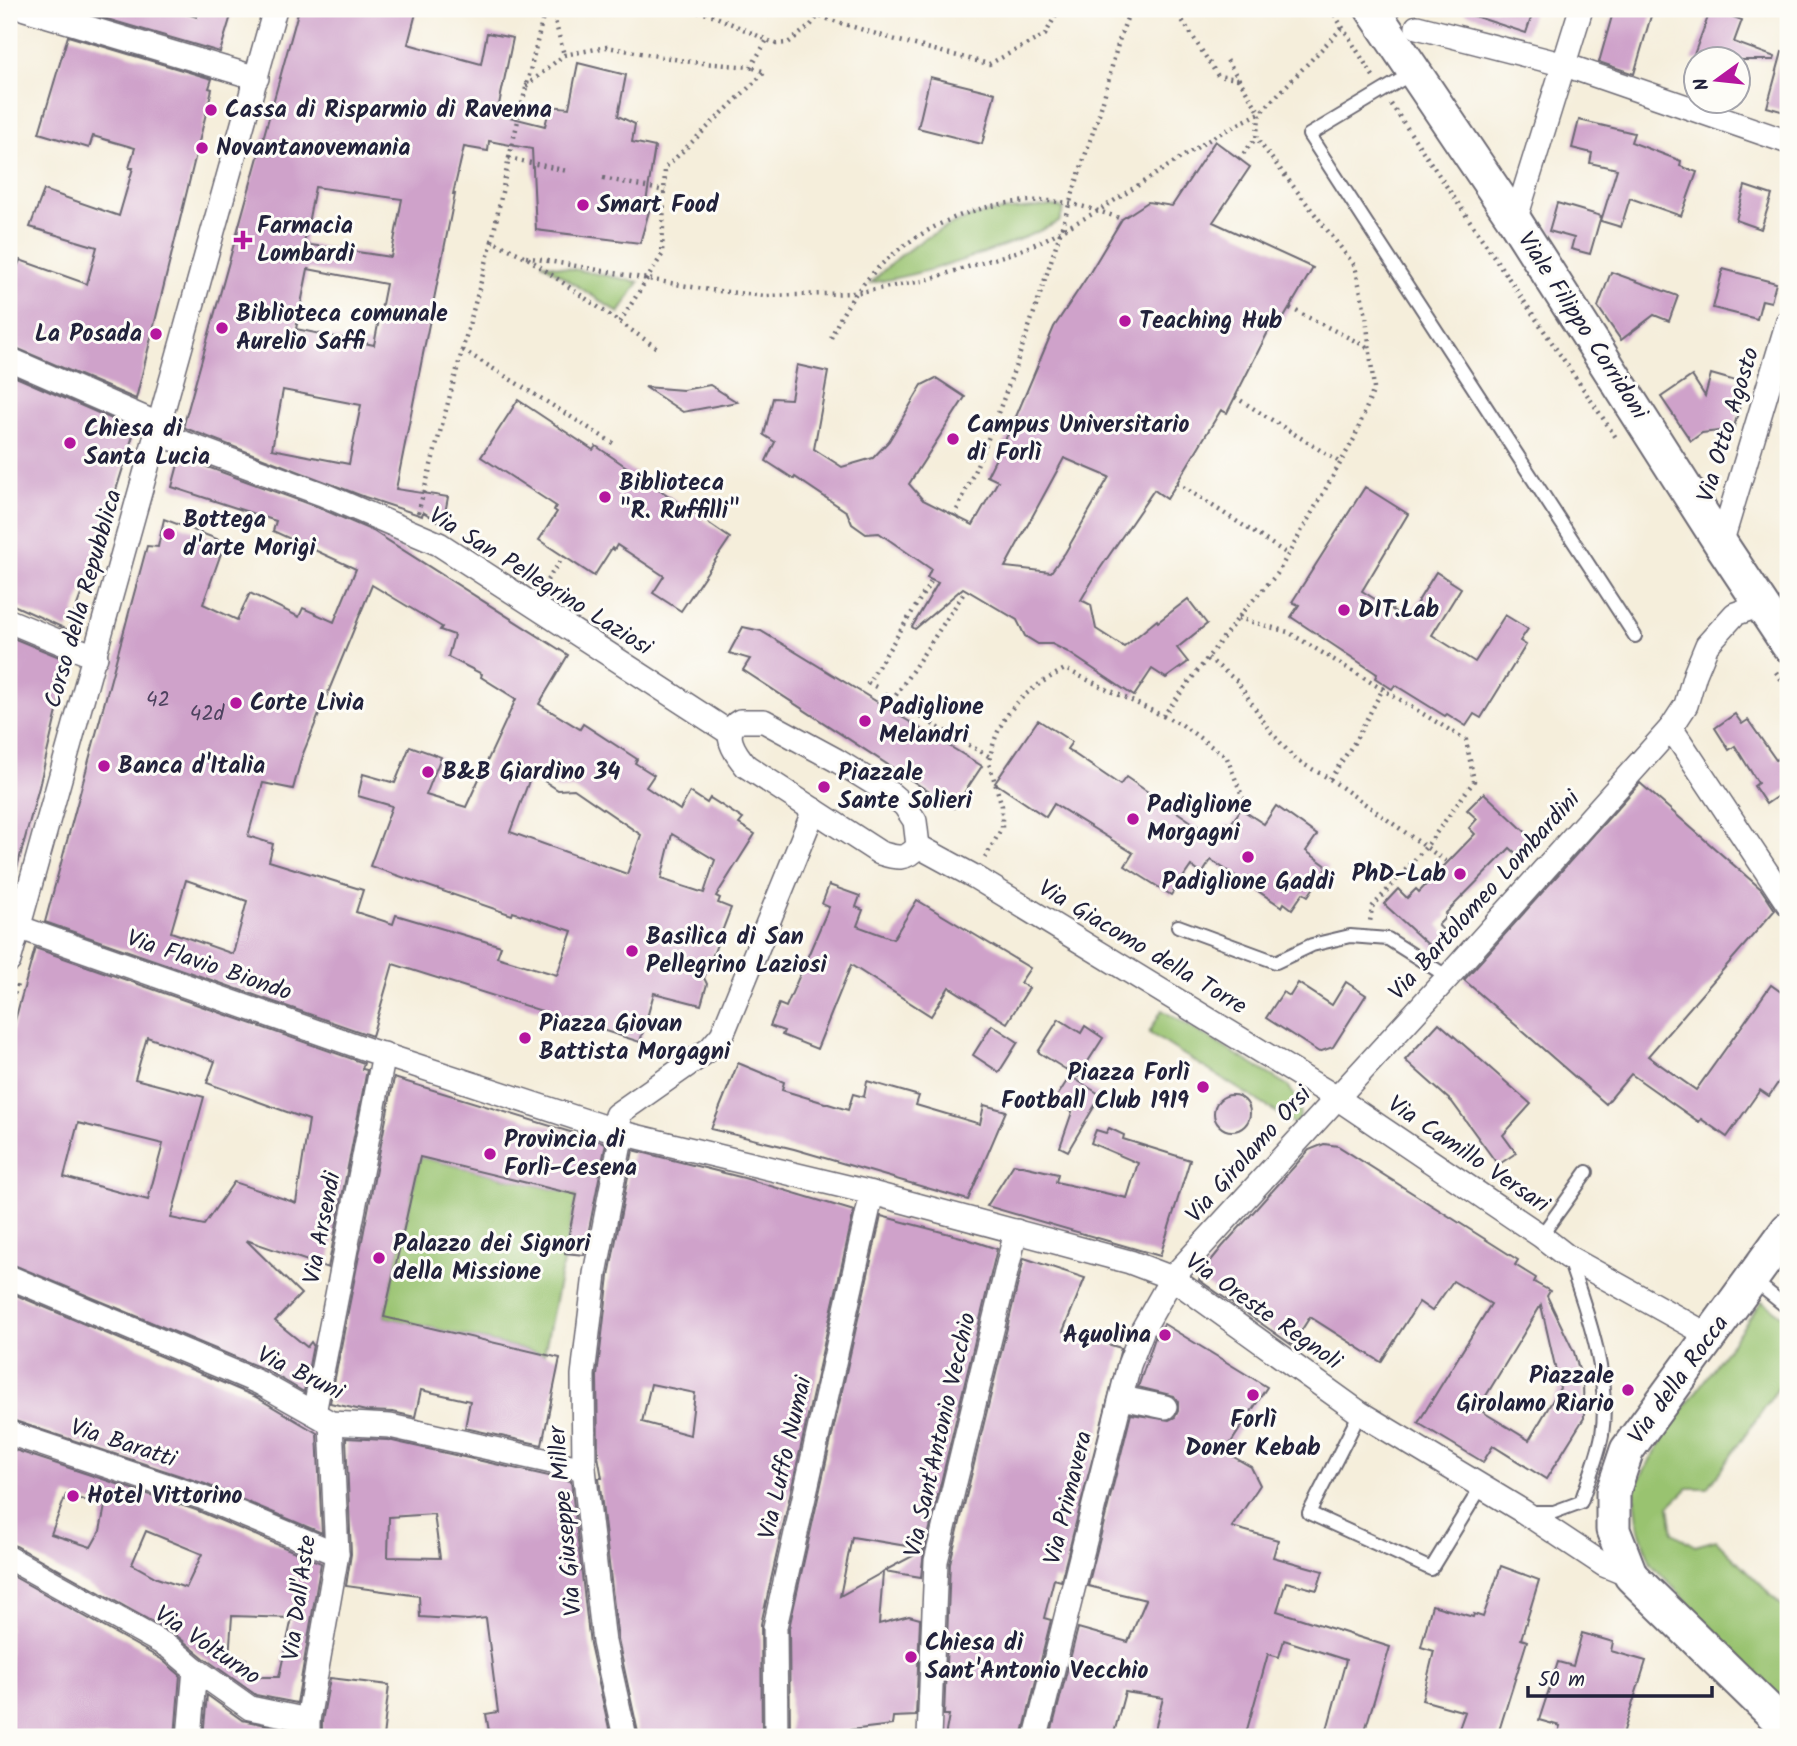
<svg xmlns="http://www.w3.org/2000/svg" width="1797" height="1746" font-family="Kalam,sans-serif">
<style>
.green{fill:#99c36f;stroke:#5e7255;stroke-width:2}
.building{fill:#cfa2ca;fill-rule:evenodd}
.lines{fill:none;stroke-linecap:round;stroke-linejoin:round}
.lane-casing{stroke:#6c6973;stroke-width:16}
.street-casing{stroke:#6c6973;stroke-width:26}
.secondary-casing{stroke:#6c6973;stroke-width:37}
.path{stroke:#6c6973;stroke-width:4.5;stroke-dasharray:2 5;stroke-linecap:butt}
.lane{stroke:#fff;stroke-width:12}
.street{stroke:#fff;stroke-width:23}
.secondary{stroke:#fff;stroke-width:33}
.poi-dot{fill:#b5179e;stroke:#fdfcf7;stroke-width:2.5}
.labels{text-anchor:middle;dominant-baseline:central;stroke-width:6;stroke-linejoin:round;paint-order:stroke}
.number-label{font-size:21px;fill:#4d425f}
.poi-label{font-size:24px;font-weight:bold;fill:#22223b;stroke:#fdfcf7;text-anchor:start}
.street-label{font-size:24px;fill:#22223b;stroke:#fdfcf7}
</style>
<rect width="100%" height="100%" fill="#fdfcf7"/>
<filter id="ink" filterUnits="userSpaceOnUse"><feTurbulence type="fractalNoise" baseFrequency=".0143" numOctaves="2"/><feDisplacementMap in="SourceGraphic" scale="14" xChannelSelector="R" yChannelSelector="G"/><feConvolveMatrix kernelMatrix="1 2 1 2 8 2 1 2 1" color-interpolation-filters="sRGB"/></filter>
<filter id="wash" filterUnits="userSpaceOnUse"><feTurbulence type="fractalNoise" baseFrequency=".00686" numOctaves="4" result="noise"/><feDisplacementMap in="SourceGraphic" scale="28" xChannelSelector="R" yChannelSelector="G"/><feGaussianBlur stdDeviation="1.57" result="paint"/><feColorMatrix in="noise" values="0 0 0 0 0 0 0 0 0 0 0 0 0 0 0 0 0 1.4 0 .05"/><feComposite in="paint" operator="in"/></filter>
<g filter="url(#wash)">
<rect width="100%" height="100%" fill="#f5eedb"/>
<g class="green">
<path d="M1052,206L1064,209L1059,222C998,251 937,271 871,283C902,250 942,223 987,213C1008,209 1030,209 1052,206Z"/>
<polygon points="542,263 639,282 619,313"/>
<path d="M1162,1010L1287,1085C1299,1100 1303,1107 1298,1126L1149,1033Z"/>
<polygon points="420,1157 577,1195 544,1354 384,1317"/>
<polygon points="1762,1301 1788,1320 1788,1374 1708,1488 1688,1488 1669,1506 1673,1533 1695,1546 1716,1540 1788,1612 1788,1707 1651,1564 1639,1530 1634,1488 1669,1429"/>
</g>
<g id="blocks">
<g class="building">
<polygon points="170,9 197,17 199,9 233,9 220,52 76,10"/>
<path d="M299,9H417L408,44L481,64L487,33L513,38L497,114L545,126L550,106L569,108L578,63L626,75L618,116L635,124L632,142L655,147L646,202L651,204L640,243L536,230L532,149L489,141L488,151L464,147L453,194H455L396,489L448,497L443,524L423,512L422,516L365,497L185,428L184,424ZM315,187L402,199L391,257L304,244ZM308,269L386,284L374,345L296,329ZM283,390L361,405L349,464L272,449Z"/>
<polygon points="1466,9 1534,9 1526,33 1465,13"/>
<polygon points="1614,9 1653,9 1634,74 1599,62"/>
<polygon points="1711,9 1742,20 1734,42 1775,57 1774,60 1692,60"/>
<polygon points="68,36 212,79 209,88 212,89 136,399 9,345 9,287 20,260 87,284 97,247 30,227 44,190 119,216 133,168 129,168 135,148 93,136 89,148 39,133"/>
<polygon points="1782,52 1788,53 1788,113 1767,107"/>
<polygon points="930,77 995,93 982,144 918,128"/>
<polygon points="1579,120 1634,133 1631,142 1681,161 1680,166 1697,172 1681,216 1630,198 1621,227 1601,221 1617,169 1590,163 1592,153 1572,148"/>
<path d="M1215,141L1250,167L1213,222L1313,268L1279,326L1273,322L1227,413L1221,410L1167,499L1154,490L1097,573L1081,600L1091,605L1096,629L1124,647L1157,620L1158,622L1188,599L1207,624L1177,648L1188,662L1166,678L1152,669L1134,696L1068,652L1052,644H1038L1025,636L1017,620L963,588L915,629L912,627L938,583L927,578L931,569L879,533L866,534L852,524L847,512L795,477L794,479L766,461L775,442L764,435L773,398L791,399L797,365L828,372L814,449L842,467L873,458L889,441L922,385L936,378L965,397L909,484L923,500L973,525L998,481L987,476L1012,426L1054,327L1089,274L1122,219L1148,202L1172,206ZM1064,458L1109,477L1065,553L1051,572L1005,567Z"/>
<polygon points="1745,186 1772,195 1761,229 1736,220"/>
<polygon points="1557,203 1601,216 1590,254 1571,249 1574,238 1549,231"/>
<polygon points="1723,269 1776,283 1771,302 1762,300 1757,319 1713,308"/>
<polygon points="1611,272 1678,296 1669,321 1654,315 1621,340 1598,307"/>
<polygon points="9,374 135,429 99,545 68,630 9,603"/>
<polygon points="1711,374 1746,384 1732,434 1718,431 1702,433 1691,441 1661,397 1692,376 1705,396"/>
<polygon points="710,385 737,402 683,412 645,387 683,390"/>
<polygon points="518,400 593,450 596,446 730,538 681,611 653,593 664,576 617,545 614,550 612,548 594,576 539,540 557,512 554,510 556,506 481,457"/>
<path d="M180,457L317,507L373,531L568,655L539,704L580,729L583,724L637,759L635,763L654,775L646,787L680,810L690,792L707,803L710,798L743,819L739,824L755,834L716,896L720,898L718,903L731,908L704,978L707,984L701,1005L654,993L640,1042L393,964L372,1036L45,922L147,546L158,547L164,519L225,542L203,604L237,620L250,593L299,617L303,608L334,622L356,569L273,531L276,521L172,487ZM372,585L442,627L440,630L454,635L448,657L482,674L481,677L516,699L466,807L426,795L441,757L410,746L395,783L363,774L358,796L392,806L370,866L512,915L513,912L572,931L557,975L497,957L501,946L396,915L393,924L356,912L363,890L269,861L273,844L248,836L263,783L293,789L302,756ZM532,773L558,790L574,789L641,835L627,874L510,832ZM672,834L715,860L704,893L661,879ZM186,880L247,901L233,954L171,932Z"/>
<polygon points="1365,487 1408,514 1362,591 1407,619 1436,572 1461,588 1432,635 1475,662 1505,615 1528,629 1520,641 1526,645 1481,718 1474,714 1466,726 1447,714 1445,716 1395,685 1392,689 1375,678 1377,674 1291,617 1299,605 1292,602"/>
<polygon points="743,627 761,631 982,766 954,808 743,670 750,659 729,653"/>
<polygon points="13,638 69,661 39,787 15,875 9,874 9,654"/>
<polygon points="1735,714 1742,724 1748,720 1776,760 1780,757 1788,768 1788,789 1766,804 1754,786 1758,783 1735,746 1729,750 1715,728"/>
<polygon points="1038,720 1072,742 1067,749 1120,785 1126,777 1212,836 1214,832 1218,835 1226,823 1230,825 1241,809 1264,824 1276,806 1317,835 1306,851 1328,867 1308,896 1303,893 1292,909 1284,903 1282,907 1211,860 1202,874 1191,866 1171,895 1125,866 1133,853 1054,804 1046,817 995,783"/>
<polygon points="1640,783 1761,889 1775,910 1648,1056 1696,1090 1771,985 1788,997 1788,1068 1769,1096 1760,1090 1727,1137 1701,1119 1699,1122 1631,1074 1606,1104 1464,980"/>
<polygon points="1484,793 1534,840 1519,856 1510,848 1445,914 1447,916 1438,925 1448,935 1434,950 1384,904 1398,889 1407,898 1416,889 1419,892 1475,834 1469,828 1477,819 1467,810"/>
<polygon points="829,885 860,896 856,907 863,910 857,926 893,939 917,900 1030,968 1020,983 1029,988 1007,1023 949,987 931,1016 851,965 817,1049 782,1035 784,1031 770,1026 779,1004 786,1007 829,907 822,904"/>
<path d="M35,948L364,1063L362,1069L367,1070L328,1268L246,1240L301,1294L275,1321L307,1347L311,1342L313,1345L304,1392L266,1370L9,1263V1042ZM147,1037L215,1061L207,1083L309,1120L296,1203L234,1182L204,1225L171,1218L204,1097L135,1079ZM78,1123L163,1144L148,1200L64,1177Z"/>
<polygon points="1346,982 1366,995 1333,1047 1319,1052 1266,1018 1283,992 1290,996 1298,983 1332,1005"/>
<polygon points="1059,1019 1081,1033 1085,1026 1103,1038 1078,1077 1038,1052"/>
<polygon points="1439,1023 1531,1104 1503,1135 1516,1153 1498,1165 1452,1102 1405,1060"/>
<polygon points="992,1025 1018,1042 999,1072 973,1055"/>
<polygon points="738,1063 784,1082 782,1090 848,1110 853,1094 864,1097 867,1081 919,1096 916,1105 980,1124 984,1105 1006,1111 968,1200 794,1149 711,1129"/>
<polygon points="1070,1076 1101,1095 1068,1151 1060,1147 1072,1112 1053,1103"/>
<polygon points="394,1078 606,1143 584,1255 565,1253 577,1195 420,1157 384,1317 560,1358 542,1445 465,1428 470,1401 421,1390 415,1417 393,1412 366,1411 330,1403"/>
<circle cx="1232" cy="1113" r="18"/>
<polygon points="1109,1128 1124,1135 1123,1139 1190,1160 1160,1256 987,1206 1014,1164 1058,1174 1056,1182 1127,1198 1138,1163 1091,1143 1096,1130 1106,1133"/>
<path d="M1324,1144L1338,1146L1518,1260L1515,1265L1536,1278L1534,1282L1550,1291L1547,1296L1574,1352L1583,1384L1584,1418L1546,1479L1493,1446L1483,1462L1418,1423L1491,1304L1453,1281L1432,1311L1419,1302L1381,1362L1310,1317L1292,1345L1199,1280L1201,1273L1222,1247L1309,1150ZM1541,1305L1560,1388L1529,1440L1478,1409Z"/>
<path d="M633,1150L744,1178L854,1211L761,1624L762,1737H639L618,1640L599,1478H602L598,1456L597,1376L609,1276ZM651,1384L695,1393L690,1435L642,1422Z"/>
<polygon points="881,1216 961,1237 997,1249 925,1549 852,1537 840,1596 883,1572 879,1624 909,1616 920,1619 916,1716 893,1717 892,1725 790,1737 789,1628"/>
<polygon points="1024,1258 1085,1278 1063,1331 1121,1348 1061,1581 1054,1579 1044,1618 1051,1620 1022,1737 945,1737 949,1715 944,1715 950,1563"/>
<polygon points="9,1292 254,1396 317,1433 322,1533 205,1484 9,1419"/>
<polygon points="1164,1324 1267,1387 1225,1452 1251,1467 1260,1485 1232,1527 1278,1540 1273,1557 1323,1571 1317,1590 1286,1582 1277,1611 1390,1647 1363,1737 1325,1737 1346,1660 1284,1640 1279,1657 1268,1654 1245,1737 1153,1737 1163,1698 1125,1692 1113,1737 1050,1737 1078,1628 1128,1642 1146,1600 1088,1586 1131,1414 1169,1420 1175,1417 1178,1411 1178,1402 1174,1396 1138,1387 1156,1335"/>
<path d="M346,1438L388,1440L571,1481L590,1644L611,1737H557L555,1731L532,1737H490L486,1714L498,1712L486,1618L468,1620L420,1617L419,1596L346,1586L351,1554ZM434,1514L440,1558L388,1557L389,1517Z"/>
<path d="M9,1448L196,1510L321,1563L297,1703L256,1695L204,1658L176,1635L16,1546L9,1544ZM66,1495L105,1506L100,1531L91,1547L51,1534ZM146,1531L202,1554L186,1588L157,1578L132,1564ZM232,1616L292,1618L279,1677H244L246,1659L229,1658Z"/>
<polygon points="924,1550 921,1577 884,1571"/>
<polygon points="1501,1566 1539,1580 1521,1639 1527,1641 1497,1737 1456,1737 1465,1712 1422,1700 1434,1651 1421,1647 1432,1605 1473,1617 1474,1614 1483,1617"/>
<polygon points="9,1574 161,1659 180,1675 175,1737 9,1737"/>
<polygon points="1582,1633 1613,1642 1611,1651 1646,1661 1622,1737 1603,1737 1584,1732 1583,1737 1557,1737 1560,1726 1539,1720 1558,1662 1573,1666"/>
<polygon points="330,1678 389,1685 383,1737 322,1737 322,1721"/>
<polygon points="207,1695 242,1720 294,1731 294,1737 203,1737"/>
</g>
</g>
</g>
<g filter="url(#ink)">
<use href="#blocks" fill-opacity="0" stroke="#6c6973" stroke-width="2"/>
<g class="lines">
<g class="lane-casing">
<g id="lane">
<polyline points="1414,72 1309,135 1635,636"/>
<polyline points="1178,926 1276,962 1312,945 1350,936 1388,939 1448,977"/>
<polyline points="1541,1236 1587,1172"/>
<polyline points="1753,1280 1788,1308"/>
<polyline points="1360,1413 1309,1513 1431,1569 1481,1487"/>
<path d="M1528,1512H1554L1581,1502C1588,1480 1598,1457 1602,1435C1611,1376 1587,1312 1568,1257"/>
</g>
</g>
<g class="street-casing">
<g id="street">
<polyline points="25,9 257,78"/>
<polyline points="1417,27 1565,65 1788,142"/>
<polyline points="1515,221 1581,9"/>
<polyline points="9,359 160,425"/>
<polyline points="157,433 322,494 439,544 730,733"/>
<polyline points="1721,544 1788,321"/>
<polyline points="9,621 96,657"/>
<path d="M740,721H764L836,760L891,794L905,806L915,821L918,846C906,861 896,858 880,853L746,766C735,753 720,732 740,721Z"/>
<polyline points="1671,728 1788,904"/>
<polyline points="918,846 975,877 1337,1098 1541,1236 1568,1257 1710,1336"/>
<polyline points="18,927 369,1050 622,1133 872,1193 1130,1262 1172,1278 1360,1413 1524,1512 1604,1565 1631,1576"/>
<polyline points="9,961 275,9"/>
<polyline points="9,1277 260,1383 331,1423 390,1426 584,1469"/>
<polyline points="1122,1398 1165,1407"/>
<polyline points="314,1413 384,1054"/>
<polyline points="9,1433 201,1497 337,1554"/>
<polyline points="9,1558 169,1647 195,1669 250,1708 308,1720"/>
<polyline points="189,1737 195,1669"/>
<polyline points="308,1737 308,1720 337,1554 331,1423"/>
<polyline points="625,1737 604,1642 584,1469 583,1375 595,1274 622,1133 616,1115 710,1049 722,1035 814,810"/>
<polyline points="776,1737 775,1627 872,1193"/>
<polyline points="929,1737 936,1561 1016,1231"/>
<polyline points="1036,1737 1129,1365 1143,1329 1172,1278 1448,977 1671,728 1686,705 1695,674 1707,645 1735,614 1761,605"/>
</g>
</g>
<g class="secondary-casing">
<g id="secondary">
<polyline points="1372,9 1515,221 1721,544 1788,645"/>
<polyline points="1788,1229 1627,1450 1613,1492 1613,1530 1631,1576 1788,1729"/>
</g>
</g>
<g class="path">
<polyline points="552,9 564,55"/>
<polyline points="684,9 712,15 776,44 788,43 810,26 818,16 896,40 989,64 1045,35 1059,9"/>
<polyline points="1175,9 1218,76 1238,79"/>
<polyline points="1331,9 1373,76"/>
<polyline points="526,86 564,55 607,47 691,62 751,67 767,40"/>
<polyline points="1391,104 1617,439"/>
<polyline points="509,158 545,9"/>
<polyline points="1239,159 1256,138 1260,113 1342,28"/>
<polyline points="603,178 665,191"/>
<polyline points="492,241 509,158 567,171"/>
<polyline points="526,257 709,290 766,296 855,293 923,281 1019,251 1042,241 1098,211 1215,136 1260,113 1225,57"/>
<polyline points="1290,308 1369,348"/>
<polyline points="620,322 662,255 665,168 765,72 751,67"/>
<path d="M831,338C865,253 957,197 1049,201C1073,202 1099,211 1122,219"/>
<polyline points="463,350 613,443"/>
<polyline points="1235,397 1341,463"/>
<polyline points="1177,483 1289,555"/>
<polyline points="418,513 492,241 526,257 657,348"/>
<path d="M954,516C1014,391 1051,256 1095,126C1109,87 1114,46 1131,9"/>
<polyline points="543,586 564,556"/>
<polyline points="1238,618 1288,632 1466,740 1474,781 1426,847 1372,907 1370,922"/>
<polyline points="1208,658 1237,681 1270,731 1296,760 1330,779 1447,862"/>
<polyline points="1776,672 1788,689"/>
<polyline points="876,687 868,683 932,580"/>
<polyline points="885,694 892,701 990,757"/>
<polyline points="892,701 966,590"/>
<polyline points="1163,716 1181,724 1227,758 1243,798"/>
<polyline points="1330,779 1354,743 1385,685"/>
<path d="M985,858L1002,828V806L989,763C997,714 1023,691 1065,669L1163,716L1245,609L1277,574L1354,439L1374,389L1366,316L1355,266L1256,138"/>
<polyline points="9,1014 18,981"/>
</g>
<use href="#lane" class="lane"/>
<use href="#street" class="street"/>
<use href="#secondary" class="secondary"/>
</g>
</g>
<g class="poi-dot">
<circle cx="211" cy="110" r="7"/>
<circle cx="202" cy="148" r="7"/>
<circle cx="583" cy="205" r="7"/>
<path d="M239.5 229.5h7v7h7v7h-7v7h-7v-7h-7v-7h7z"/>
<circle cx="1125" cy="321" r="7"/>
<circle cx="222" cy="328" r="7"/>
<circle cx="156" cy="334" r="7"/>
<circle cx="953" cy="439" r="7"/>
<circle cx="70" cy="443" r="7"/>
<circle cx="605" cy="497" r="7"/>
<circle cx="169" cy="534" r="7"/>
<circle cx="1344" cy="610" r="7"/>
<circle cx="236" cy="703" r="7"/>
<circle cx="865" cy="721" r="7"/>
<circle cx="104" cy="766" r="7"/>
<circle cx="428" cy="772" r="7"/>
<circle cx="824" cy="787" r="7"/>
<circle cx="1133" cy="819" r="7"/>
<circle cx="1248" cy="857" r="7"/>
<circle cx="1460" cy="874" r="7"/>
<circle cx="632" cy="951" r="7"/>
<circle cx="525" cy="1038" r="7"/>
<circle cx="1203" cy="1087" r="7"/>
<circle cx="490" cy="1154" r="7"/>
<circle cx="379" cy="1258" r="7"/>
<circle cx="1165" cy="1335" r="7"/>
<circle cx="1628" cy="1390" r="7"/>
<circle cx="1253" cy="1395" r="7"/>
<circle cx="73" cy="1496" r="7"/>
<circle cx="911" cy="1657" r="7"/>
</g>
<g class="labels">
<g class="number-label">
<text x="158" y="700">42</text>
<text x="207" y="714">42d</text>
</g>
<g class="poi-label">
<text x="225" y="110">Cassa di Risparmio di Ravenna</text>
<text x="216" y="148">Novantanovemania</text>
<text x="597" y="205">Smart Food</text>
<text x="257" y="226">Farmacia<tspan x="257" dy="28">Lombardi</tspan></text>
<text x="236" y="314">Biblioteca comunale<tspan x="236" dy="28">Aurelio Saffi</tspan></text>
<text x="1139" y="321">Teaching Hub</text>
<text x="142" y="334" text-anchor="end">La Posada</text>
<text x="967" y="425">Campus Universitario<tspan x="967" dy="28">di Forlì</tspan></text>
<text x="84" y="429">Chiesa di<tspan x="84" dy="28">Santa Lucia</tspan></text>
<text x="619" y="483">Biblioteca<tspan x="619" dy="28">"R. Ruffilli"</tspan></text>
<text x="183" y="520">Bottega<tspan x="183" dy="28">d'arte Morigi</tspan></text>
<text x="1358" y="610">DIT.Lab</text>
<text x="250" y="703">Corte Livia</text>
<text x="879" y="707">Padiglione<tspan x="879" dy="28">Melandri</tspan></text>
<text x="118" y="766">Banca d'Italia</text>
<text x="442" y="772">B&amp;B Giardino 34</text>
<text x="838" y="773">Piazzale<tspan x="838" dy="28">Sante Solieri</tspan></text>
<text x="1147" y="805">Padiglione<tspan x="1147" dy="28">Morgagni</tspan></text>
<text x="1446" y="874" text-anchor="end">PhD-Lab</text>
<text x="1248" y="882" text-anchor="middle">Padiglione Gaddi</text>
<text x="646" y="937">Basilica di San<tspan x="646" dy="28">Pellegrino Laziosi</tspan></text>
<text x="539" y="1024">Piazza Giovan<tspan x="539" dy="28">Battista Morgagni</tspan></text>
<text x="1189" y="1073" text-anchor="end">Piazza Forlì<tspan x="1189" dy="28">Football Club 1919</tspan></text>
<text x="504" y="1140">Provincia di<tspan x="504" dy="28">Forlì-Cesena</tspan></text>
<text x="393" y="1244">Palazzo dei Signori<tspan x="393" dy="28">della Missione</tspan></text>
<text x="1151" y="1335" text-anchor="end">Aquolina</text>
<text x="1614" y="1376" text-anchor="end">Piazzale<tspan x="1614" dy="28">Girolamo Riario</tspan></text>
<text x="1253" y="1420" text-anchor="middle">Forlì<tspan x="1253" dy="28">Doner Kebab</tspan></text>
<text x="87" y="1496">Hotel Vittorino</text>
<text x="925" y="1643">Chiesa di<tspan x="925" dy="28">Sant'Antonio Vecchio</tspan></text>
</g>
<g class="street-label">
<text transform="translate(1582 326) rotate(57)">Viale Filippo Corridoni</text>
<text transform="translate(1729 425) rotate(-73)">Via Otto Agosto</text>
<text transform="translate(540 582) rotate(32)">Via San Pellegrino Laziosi</text>
<text transform="translate(84 599) rotate(-74)">Corso della Repubblica</text>
<text transform="translate(1485 896) rotate(-48)">Via Bartolomeo Lombardini</text>
<text transform="translate(1142 948) rotate(31)">Via Giacomo della Torre</text>
<text transform="translate(209 966) rotate(19)">Via Flavio Biondo</text>
<text transform="translate(1249 1155) rotate(-48)">Via Girolamo Orsi</text>
<text transform="translate(1468 1155) rotate(34)">Via Camillo Versari</text>
<text transform="translate(323 1228) rotate(-79)">Via Arsendi</text>
<text transform="translate(1263 1312) rotate(35)">Via Oreste Regnoli</text>
<text transform="translate(300 1374) rotate(26)">Via Bruni</text>
<text transform="translate(1679 1380) rotate(-54)">Via della Rocca</text>
<text transform="translate(941 1435) rotate(-77)">Via Sant'Antonio Vecchio</text>
<text transform="translate(123 1444) rotate(18)">Via Baratti</text>
<text transform="translate(786 1458) rotate(-77)">Via Luffo Numai</text>
<text transform="translate(1069 1498) rotate(-76)">Via Primavera</text>
<text transform="translate(566 1521) rotate(-95)">Via Giuseppe Miller</text>
<text transform="translate(300 1598) rotate(-82)">Via Dall'Aste</text>
<text transform="translate(207 1646) rotate(34)">Via Volturno</text>
</g>
</g>
<rect width="1797" height="1746" fill="none" stroke="#fdfcf7" stroke-width="35"/>
<g transform="translate(1717 80) rotate(255)"><circle r="33" fill="#fdfcf7" stroke="#a5a5ac" stroke-width="2"/>
<path d="M0-5L12 26L0 18L-12 26Z" fill="#b5179e"/>
<text y="-10" font-size="19" font-weight="bold" text-anchor="middle" fill="#22223b">N</text>
</g>
<path d="M1528 1686v10h184v-10" fill="none" stroke="#22223b" stroke-width="3.5"/>
<text x="1538" y="1686" font-size="21" fill="#22223b" stroke="#fdfcf7" stroke-width="5" paint-order="stroke">50 m</text>
</svg>
